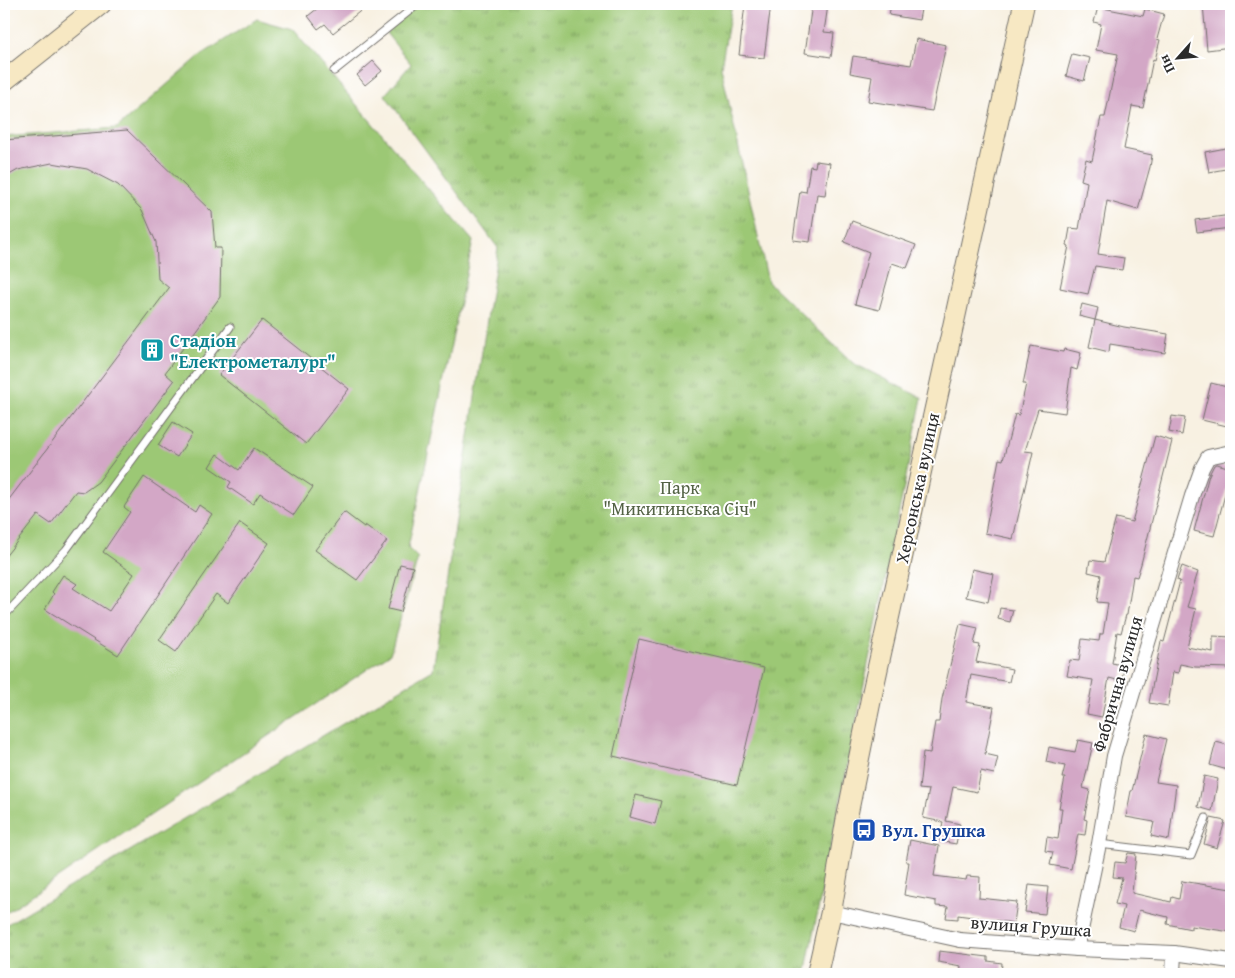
<svg xmlns="http://www.w3.org/2000/svg" width="1235" height="978" font-family="'Gentium Book Plus',serif">
<style>
.park{fill:url(#park-tufts);stroke:#647a50}
.pitch{fill:#9cc875;stroke:#647a50}
.building{fill:#d3a7c6}
.lines{fill:none;stroke-linecap:round;stroke-linejoin:round}
.lane-casing{stroke:#73706b;stroke-width:9}
.street-casing{stroke:#73706b;stroke-width:16}
.secondary-casing{stroke:#73706b;stroke-width:22}
.lane{stroke:#fff;stroke-width:7}
.street{stroke:#fff;stroke-width:14}
.secondary{stroke:#f7e8c3;stroke-width:20}
.labels{text-anchor:middle;dominant-baseline:central;stroke-width:4;stroke-linejoin:round;paint-order:stroke}
.culture-label{font-size:18px;font-weight:bold;fill:#0d838f;stroke:#fff;text-anchor:start}
.park-label{font-size:18px;fill:#536245;stroke:#fff}
.street-label{font-size:18px;fill:#2b2b2b;stroke:#fff}
.transit-label{font-size:18px;font-weight:bold;fill:#164399;stroke:#fff;text-anchor:start}
</style>
<defs>
<pattern id="park-tufts" width="24" height="20" patternUnits="userSpaceOnUse" patternTransform="scale(1.25)"><rect width="24" height="20" fill="#9cc875"/><path d="M3 7l-1-3M5 7V3M7 7l1-3M15 17l-1-3M17 17v-4M19 17l1-3" fill="none" stroke="#7fa360"/></pattern>
</defs>
<rect width="100%" height="100%" fill="#fff"/>
<filter id="ink" filterUnits="userSpaceOnUse"><feTurbulence type="fractalNoise" baseFrequency=".02" numOctaves="2"/><feDisplacementMap in="SourceGraphic" scale="10" xChannelSelector="R" yChannelSelector="G"/><feConvolveMatrix kernelMatrix="1 2 1 2 8 2 1 2 1" color-interpolation-filters="sRGB"/></filter>
<filter id="wash" filterUnits="userSpaceOnUse"><feTurbulence type="fractalNoise" baseFrequency=".0096" numOctaves="4" result="noise"/><feDisplacementMap in="SourceGraphic" scale="20" xChannelSelector="R" yChannelSelector="G"/><feGaussianBlur stdDeviation="1.12" result="paint"/><feColorMatrix in="noise" values="0 0 0 0 0 0 0 0 0 0 0 0 0 0 0 0 0 1.4 0 .05"/><feComposite in="paint" operator="in"/></filter>
<g filter="url(#wash)">
<rect width="100%" height="100%" fill="#f8f1e2"/>
<polygon class="park" points="420,4 732,4 721,67 768,282 853,363 922,398 805,974 4,974 4,926 433,670 498,248 385,95 411,64 386,33"/>
<polygon class="pitch" points="257,19 292,29 473,241 408,548 418,558 390,654 4,914 4,137 117,128 201,55"/>
<g id="blocks">
<g class="building">
<polygon points="323,4 369,4 333,33 325,24 318,29 308,16"/>
<polygon points="745,4 771,4 764,58 739,55"/>
<polygon points="812,4 828,5 824,32 834,33 831,57 805,53"/>
<polygon points="891,4 922,4 919,20 889,15"/>
<polygon points="1203,4 1231,4 1231,47 1207,50"/>
<polygon points="1098,7 1143,16 1145,9 1164,14 1157,39 1160,40 1155,60 1153,59 1143,108 1132,106 1124,149 1152,155 1150,167 1138,210 1107,201 1098,254 1124,258 1122,270 1095,266 1088,294 1060,288 1069,246 1067,245 1070,228 1079,229 1087,182 1081,180 1086,159 1092,161 1101,117 1105,117 1118,54 1096,50 1101,24 1094,22"/>
<polygon points="916,39 946,45 932,111 868,101 872,77 850,73 853,56 911,65"/>
<polygon points="1072,54 1090,58 1084,81 1066,76"/>
<polygon points="373,61 382,71 365,85 357,75"/>
<polygon points="127,130 212,212 215,248 221,248 220,297 165,373 174,381 98,482 84,492 76,491 51,524 38,515 4,558 4,506 169,288 158,279 156,242 142,210 118,185 87,169 52,163 18,170 4,178 4,140"/>
<polygon points="1231,147 1231,168 1209,172 1205,152"/>
<polygon points="816,161 830,163 825,195 817,194 810,242 793,240 800,191 806,192 810,166 815,167"/>
<polygon points="1231,215 1231,228 1197,232 1195,220"/>
<polygon points="852,221 916,245 907,268 892,263 879,310 855,304 869,252 844,242"/>
<polygon points="1082,304 1098,308 1095,320 1079,316"/>
<polygon points="262,320 349,389 306,444 219,375"/>
<polygon points="1095,320 1124,327 1168,334 1165,353 1110,344 1109,352 1089,347"/>
<polygon points="1031,346 1063,352 1064,349 1081,353 1077,370 1071,368 1065,413 1038,409 1025,451 1033,452 1013,539 985,533 999,459 1003,460 1015,414 1019,415 1026,384 1023,384"/>
<polygon points="1211,383 1231,388 1231,427 1202,420"/>
<polygon points="1172,416 1185,418 1182,435 1169,432"/>
<polygon points="173,422 192,434 177,457 158,445"/>
<polygon points="1155,436 1172,441 1141,564 1137,577 1133,576 1127,615 1126,615 1121,633 1117,632 1112,663 1125,666 1121,681 1109,678 1102,717 1087,714 1093,680 1067,676 1070,660 1079,661 1082,639 1099,641 1100,634 1103,634 1108,603 1097,602 1101,575 1088,572 1090,560 1104,562 1116,518 1132,522"/>
<polygon points="254,448 313,487 294,515 260,493 253,504 228,487 231,482 209,467 217,454 239,470"/>
<polygon points="1217,464 1231,468 1231,472 1214,536 1194,531 1209,475 1214,465"/>
<polygon points="144,477 195,512 199,505 212,514 118,655 45,609 54,594 52,592 63,575 77,584 73,588 109,611 134,574 103,552 130,512 124,507"/>
<polygon points="344,512 364,527 365,525 387,541 357,580 315,550"/>
<polygon points="240,523 269,543 228,603 216,594 176,652 159,640"/>
<polygon points="400,564 413,567 401,612 388,609"/>
<polygon points="1182,566 1198,572 1187,607 1196,609 1187,647 1213,652 1213,636 1231,637 1231,668 1195,667 1180,664 1178,673 1173,672 1168,706 1149,703 1161,641 1164,642 1180,581 1177,580"/>
<polygon points="972,569 994,574 988,602 966,597"/>
<polygon points="1000,608 1013,610 1010,622 998,619"/>
<polygon points="960,624 978,628 974,644 980,645 976,662 1012,669 1009,682 971,675 966,702 994,707 985,754 998,757 994,774 981,771 977,792 953,787 946,821 960,824 956,844 939,841 943,822 923,818 929,790 919,789 923,752 930,753 935,722 939,722 942,699"/>
<polygon points="639,639 764,668 737,785 613,756"/>
<polygon points="1146,734 1166,739 1156,782 1176,785 1169,840 1151,836 1154,822 1126,817 1131,791 1132,791"/>
<polygon points="1078,740 1093,743 1083,788 1090,790 1084,819 1087,820 1085,835 1078,834 1071,869 1050,865 1053,852 1045,851 1047,837 1058,839 1062,808 1059,808 1065,778 1062,778 1065,766 1046,762 1049,747 1075,752"/>
<polygon points="1216,742 1231,746 1231,771 1210,765"/>
<polygon points="1204,776 1218,779 1212,811 1198,807"/>
<polygon points="636,795 661,801 655,824 630,817"/>
<polygon points="1211,818 1225,821 1217,848 1204,844"/>
<polygon points="910,840 939,846 934,876 966,880 967,876 980,877 979,898 1017,902 1014,923 958,915 958,919 946,918 948,907 936,906 936,901 904,895 909,862 906,862"/>
<polygon points="1128,853 1136,854 1132,893 1171,902 1172,897 1179,899 1182,881 1231,889 1231,932 1191,926 1191,929 1167,924 1168,917 1139,910 1134,931 1119,927 1124,906 1115,904 1122,878 1113,877 1115,862 1125,863"/>
<polygon points="1029,885 1048,887 1045,914 1025,912"/>
<polygon points="939,951 988,957 988,961 1002,963 1001,974 960,974 961,966 938,962"/>
</g>
</g>
</g>
<g filter="url(#ink)">
<use href="#blocks" fill-opacity="0" stroke="#73706b" stroke-width="1"/>
<g class="lines">
<g class="lane-casing">
<g id="lane">
<polyline points="334,71 418,4"/>
<polyline points="4,616 66,550 230,327"/>
<polyline points="1099,844 1191,855 1206,818"/>
</g>
</g>
<g class="street-casing">
<g id="street">
<polyline points="831,912 960,940 1077,949 1174,953 1231,961"/>
<polyline points="1077,949 1099,844 1114,756 1192,496 1202,468 1208,457 1231,452"/>
<polyline points="1173,974 1174,953"/>
</g>
</g>
<g class="secondary-casing">
<g id="secondary">
<polyline points="4,81 101,4"/>
<polyline points="817,974 831,912 846,822 872,694 1024,4"/>
</g>
</g>
<use href="#lane" class="lane"/>
<use href="#street" class="street"/>
<use href="#secondary" class="secondary"/>
</g>
</g>
<defs>
<g id="building-square" transform="scale(1.25)"><rect x="-9" y="-9" width="18" height="18" rx="4" fill="#0f9aa8" stroke="#fff"/><path d="M-4-6H4V6H1V3H-1V6H-4ZM-2.5-4.3h1.7v1.8h-1.7ZM.8-4.3h1.7v1.8H.8ZM-2.5-1h1.7V.8h-1.7ZM.8-1h1.7V.8H.8Z" fill="#fff"/></g>
<g id="bus-square" transform="scale(1.25)"><rect x="-9" y="-9" width="18" height="18" rx="4" fill="#1a4fb4" stroke="#fff"/><path d="M-5-6H5V4H4V6H2V4H-2V6H-4V4H-5ZM-3.5-4V0h7V-4ZM-3.5 1.2v1.5H-2V1.2ZM2 1.2v1.5H3.5V1.2Z" fill="#fff"/></g>
</defs>
<g fill-rule="evenodd">
<use href="#building-square" x="152" y="350"/>
<use href="#bus-square" x="864" y="830"/>
</g>
<g class="labels">
<g class="culture-label">
<text x="170" y="340">Стадіон<tspan x="170" dy="21">"Електрометалург"</tspan></text>
</g>
<g class="park-label">
<text x="680" y="487">Парк<tspan x="680" dy="21">"Микитинська Січ"</tspan></text>
</g>
<g class="street-label">
<text transform="translate(917 488) rotate(-78)">Херсонська вулиця</text>
<text transform="translate(1117 684) rotate(-74)">Фабрична вулиця</text>
<text transform="translate(1031 926) rotate(4)">вулиця Грушка</text>
</g>
<g class="transit-label">
<text x="882" y="830">Вул. Грушка</text>
</g>
</g>
<rect width="1235" height="978" fill="none" stroke="#fff" stroke-width="20"/>
<g transform="translate(1178 58) rotate(243)" stroke="#ffffff" stroke-width="4" paint-order="stroke">
<path d="M0-4L9 19L0 12L-9 19Z" fill="#2b2b2b"/>
<text y="-8" font-size="14" font-weight="bold" text-anchor="middle" fill="#2b2b2b">Пн</text>
</g>
</svg>
